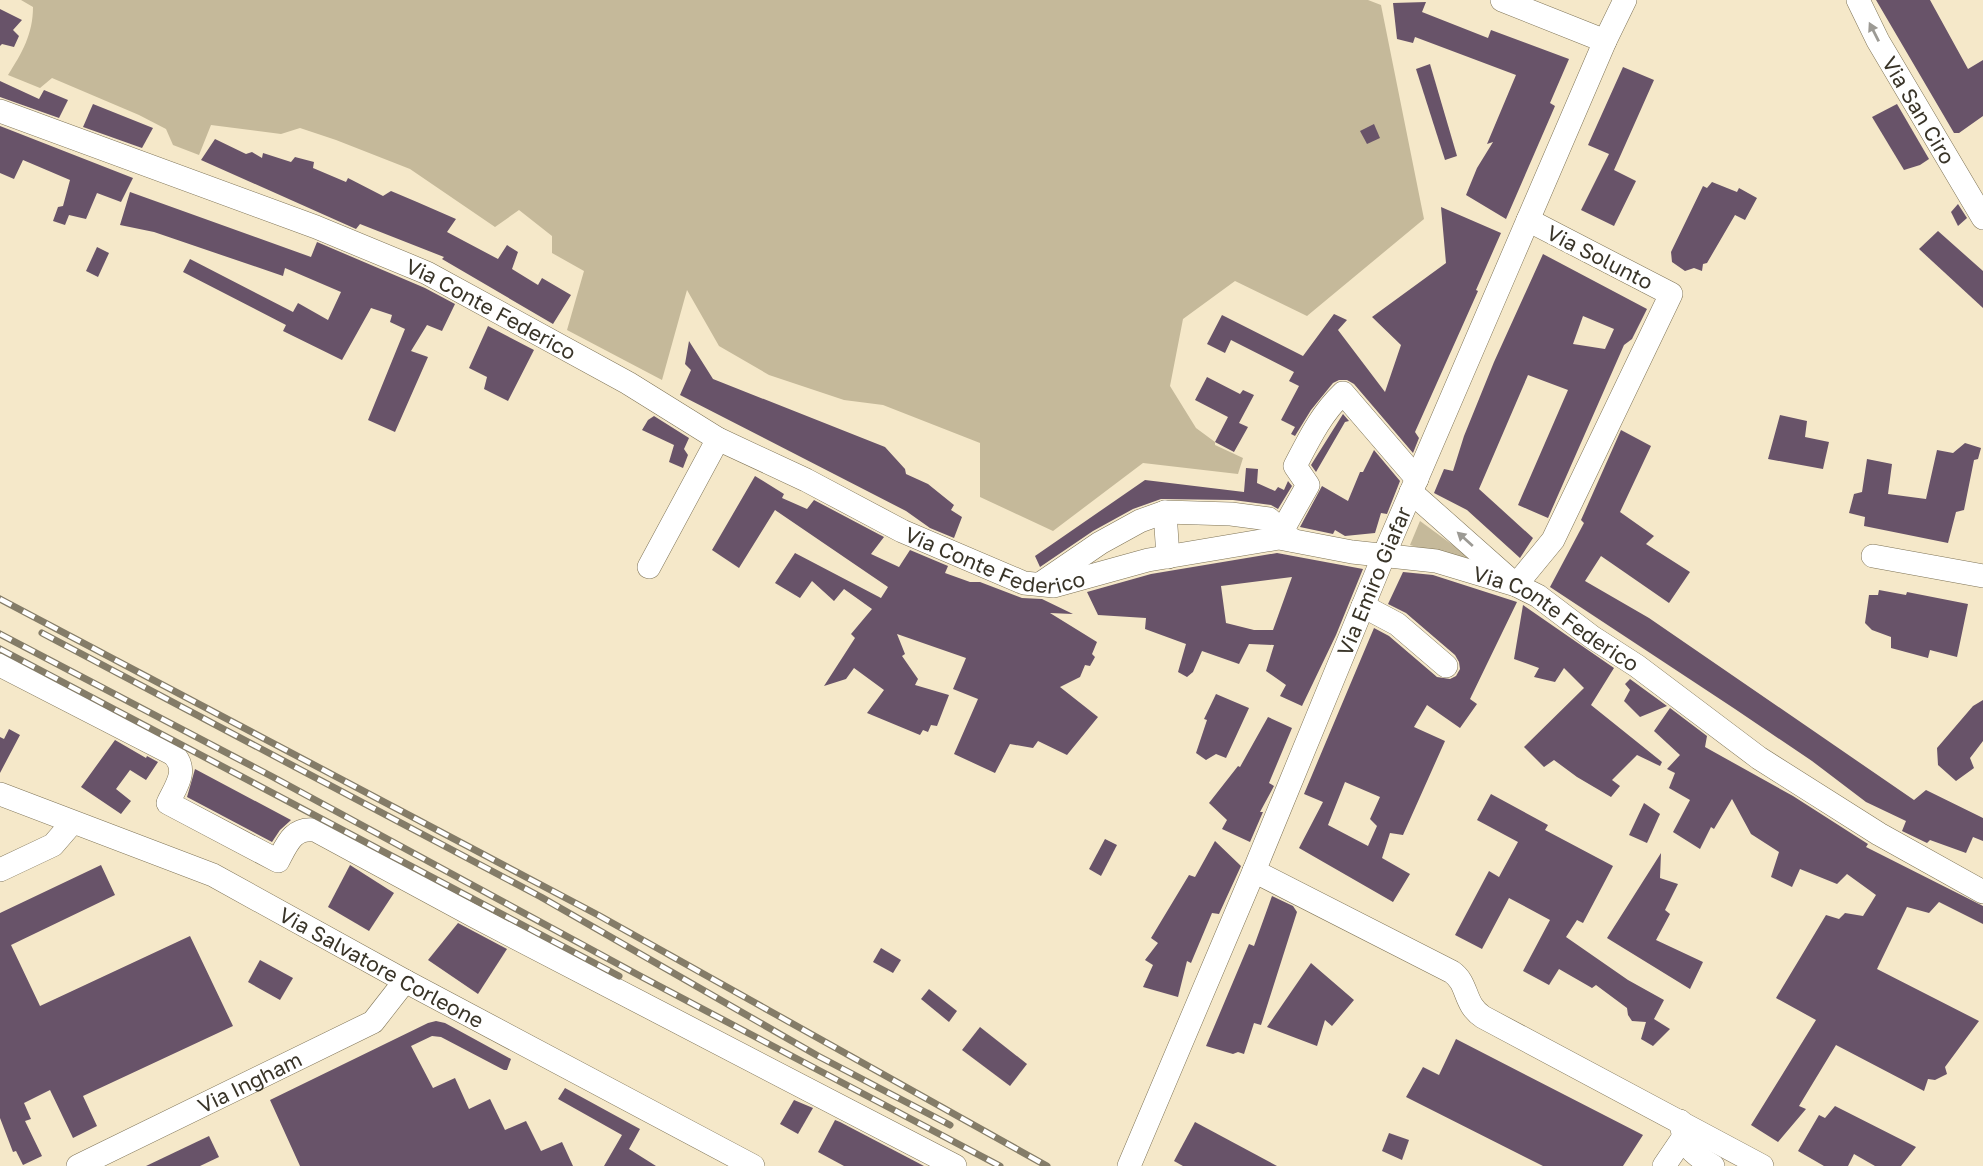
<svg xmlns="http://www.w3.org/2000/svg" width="1983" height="1166" font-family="'Golos Text',sans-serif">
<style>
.green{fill:#c5b99a}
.building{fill:#685369;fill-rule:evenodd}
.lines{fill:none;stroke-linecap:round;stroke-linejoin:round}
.minor-casing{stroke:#7e7356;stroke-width:24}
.minor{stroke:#fff;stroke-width:23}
.rail-casing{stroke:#847c68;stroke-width:7}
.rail{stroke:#fff;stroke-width:4.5;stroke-dasharray:13;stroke-linecap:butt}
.oneway{fill:#9c9a94}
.labels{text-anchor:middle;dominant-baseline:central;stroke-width:7;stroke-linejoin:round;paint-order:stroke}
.street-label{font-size:21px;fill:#393428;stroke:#fff}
</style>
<rect width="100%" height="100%" fill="#f5e8c9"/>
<g class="green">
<path d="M21,0H1368L1381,5L1424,219L1307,316L1235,281L1183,319L1170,386L1196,428L1215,442V445L1243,458L1238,474L1143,463L1053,531L980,497V443L883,405L844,400L769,375L719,346L687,290L662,380L567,330L584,271L552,253V236L519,210L495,227L410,169L336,140L300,128L281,134L211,125L199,155L173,145L166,129L139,115L52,78L40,88L8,75C22,53 33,34 33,7Z"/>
<polygon points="1420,521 1480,565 1410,545"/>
</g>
<g class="building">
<polygon points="1876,0 1930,0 1968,69 1983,60 1983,116 1959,133 1954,133"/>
<polygon points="1426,2 1422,12 1488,38 1491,30 1569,59 1550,103 1555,106 1506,219 1466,195 1477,168 1493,142 1487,144 1516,75 1415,37 1413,43 1397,39 1393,3"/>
<polygon points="0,9 22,20 13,30 19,36 14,47 2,44 0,46"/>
<polygon points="1430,64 1457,156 1445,160 1416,69"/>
<polygon points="1623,67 1654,80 1614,170 1636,181 1614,226 1581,210 1609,154 1588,145"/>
<polygon points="0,81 39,99 44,90 68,100 59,118 0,97"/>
<polygon points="93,104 153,128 142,148 83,127"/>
<polygon points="1897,104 1929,159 1920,165 1904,170 1872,117"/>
<polygon points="1374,124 1380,138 1367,144 1360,131"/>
<polygon points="0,126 133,178 121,202 97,193 86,219 69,215 65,225 53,221 58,207 63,206 70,180 23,160 14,179 0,173"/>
<polygon points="215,139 246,154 252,152 262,158 263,153 291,162 295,157 314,162 313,168 346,182 348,178 383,196 391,191 417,202 456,219 447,232 498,259 507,245 518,252 512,269 538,285 542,278 571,295 553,324 442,259 444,257 360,224 356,229 201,160"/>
<polygon points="1712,182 1737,192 1739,188 1757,198 1745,220 1735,215 1707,263 1703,264 1702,271 1694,268 1685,271 1672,262 1671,252 1703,186 1707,188"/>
<polygon points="130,192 311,257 317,242 425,288 455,304 442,331 427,325 411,351 428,357 395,432 368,420 405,329 390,322 392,315 371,308 342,360 283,331 286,325 183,272 190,259 293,312 298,303 328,320 341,292 285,268 283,276 154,232 120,225"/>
<polygon points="1958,204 1967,218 1958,226 1951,212"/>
<polygon points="1441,207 1501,233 1476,290 1478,291 1415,432 1419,438 1413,453 1354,384 1347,380 1339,380 1333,383 1311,410 1295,436 1291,434 1295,427 1281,420 1299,386 1289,381 1294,372 1231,340 1225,353 1207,344 1222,315 1303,356 1334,314 1347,320 1338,330 1385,392 1401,345 1372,317 1446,263"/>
<polygon points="1938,231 1983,271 1983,308 1919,249"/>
<polygon points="97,247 109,253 98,277 86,271"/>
<path d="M1543,254L1647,309L1632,339L1624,345L1548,518L1518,505L1568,390L1528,375L1479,489L1533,538L1520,558L1467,510L1434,493L1444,469L1453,471L1464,436L1494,362ZM1583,316L1614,329L1605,349L1573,344Z"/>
<polygon points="488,326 534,350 508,401 484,389 487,377 469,368"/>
<polygon points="689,341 713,379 885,447 905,469 906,474 928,484 954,505 951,510 962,517 954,538 930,528 906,511 680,395 691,370 685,364"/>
<polygon points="1207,377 1240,394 1243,390 1254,395 1239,423 1248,427 1234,452 1215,442 1228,417 1195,400"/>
<polygon points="1343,414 1349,421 1345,422 1316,472 1311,465"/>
<polygon points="1780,415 1807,421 1805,437 1829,442 1823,469 1768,459"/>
<polygon points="654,416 689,438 684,449 688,455 683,468 669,462 674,445 642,430 648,420"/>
<polygon points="1621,430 1651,446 1620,512 1654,536 1646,544 1690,572 1669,603 1601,556 1585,581 1649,618 1914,800 1926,790 1983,818 1983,841 1973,837 1966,853 1930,840 1927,843 1902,831 1906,821 1866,802 1812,761 1735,709 1550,587 1584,523 1581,520"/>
<polygon points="1965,443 1981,448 1978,459 1974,460 1964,510 1956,512 1948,543 1864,526 1865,517 1849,513 1854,494 1862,492 1867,459 1892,464 1888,494 1926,499 1937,450 1953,453"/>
<polygon points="1374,450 1400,481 1387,514 1381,513 1375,533 1345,536 1335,530 1333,534 1300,527 1322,486 1348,501 1360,472 1363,472"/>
<polygon points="1246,468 1258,469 1257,483 1275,491 1278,487 1284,490 1288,481 1292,486 1278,509 1271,505 1233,500 1161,499 1133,509 1093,531 1040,567 1035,556 1145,480 1244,492"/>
<polygon points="755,476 784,494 782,498 807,509 814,500 884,537 871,554 899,567 910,550 948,566 945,573 970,582 980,582 1022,598 1042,599 1073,614 1050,613 1097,642 1092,654 1095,657 1090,666 1085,665 1080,677 1060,687 1098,717 1067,755 1038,741 1033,748 1010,744 995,773 954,754 978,699 953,689 966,658 897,634 905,654 902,656 918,679 915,685 949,695 937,726 931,725 928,732 923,730 920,735 867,713 884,690 854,668 846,679 824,686 855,638 851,634 872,609 844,589 834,601 812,581 800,598 775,583 795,553 881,598 888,587 775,510 739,568 712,550"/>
<path d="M1277,553L1363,569L1336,635L1302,706L1280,696L1286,685L1266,671L1274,645L1249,644L1239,664L1202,651L1193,672L1187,677L1178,672L1186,644L1145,629L1146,618L1098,615L1087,592L1151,574ZM1292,577L1273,630H1254L1226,623L1221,586Z"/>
<path d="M1403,572L1433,575L1517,602L1470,699L1477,704L1460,728L1427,705L1414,727L1445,741L1403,835L1390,833L1382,858L1410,874L1393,902L1299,848L1323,802L1304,794L1374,628L1389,636L1437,677L1450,679L1456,676L1460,669L1459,662L1455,655L1406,613L1388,604ZM1345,782L1380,797L1370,819L1377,826L1368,846L1328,825Z"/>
<polygon points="1879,590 1906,595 1907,592 1968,604 1957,657 1930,650 1928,658 1891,648 1891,637 1872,630 1865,623 1869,595 1878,595"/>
<polygon points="1523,605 1614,668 1591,705 1662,762 1660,766 1637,755 1612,780 1620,786 1611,797 1577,777 1554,760 1544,767 1524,747 1584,688 1564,668 1555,682 1534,677 1539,668 1514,659"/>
<polygon points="1630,679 1667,706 1640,717 1624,701 1630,690 1625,684"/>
<polygon points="1216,694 1249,708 1226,758 1216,754 1206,760 1196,753 1207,720 1204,719"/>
<polygon points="1983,700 1983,741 1970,758 1974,768 1956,781 1938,765 1937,748 1973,706"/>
<polygon points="1670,708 1707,736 1705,747 1793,796 1868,844 1866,847 1983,906 1983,924 1939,902 1929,913 1907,907 1877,969 1979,1021 1945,1067 1947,1074 1935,1080 1928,1079 1924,1091 1836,1045 1799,1106 1806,1109 1778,1142 1751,1125 1816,1020 1776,998 1826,915 1839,919 1845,913 1863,916 1876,895 1847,874 1837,884 1800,869 1792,887 1771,877 1779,852 1751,834 1732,799 1714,829 1711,827 1700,849 1673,832 1690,800 1669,788 1675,773 1667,769 1680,755 1654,731"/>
<polygon points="1268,717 1292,728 1269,783 1274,786 1260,812 1263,812 1250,842 1222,829 1227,820 1209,803 1238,766 1240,767"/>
<polygon points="9,729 20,735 0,773 0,737 4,739"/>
<polygon points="115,740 146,758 147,756 158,762 146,780 130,770 116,789 131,801 121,814 81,787"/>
<polygon points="195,769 291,820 290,821 280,830 272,842 187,797"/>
<polygon points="1491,794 1548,825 1545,830 1613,866 1583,923 1577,920 1566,937 1628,980 1664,1000 1654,1019 1670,1029 1653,1046 1641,1039 1646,1022 1632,1021 1628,1015 1627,1008 1596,985 1592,988 1559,969 1549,985 1523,971 1550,920 1509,898 1482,949 1455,935 1489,871 1499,877 1518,842 1477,820"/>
<polygon points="1644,803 1660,814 1647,843 1629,835"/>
<polygon points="1105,839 1117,845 1101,876 1089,869"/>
<polygon points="1215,841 1241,866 1219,914 1212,913 1191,963 1187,961 1178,997 1143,987 1153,965 1145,960 1158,943 1151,938 1189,875 1195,877"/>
<polygon points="1661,853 1660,878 1678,884 1665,910 1670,914 1656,940 1703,962 1690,989 1607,938"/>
<polygon points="101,865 115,895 11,945 40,1006 190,936 233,1026 83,1096 97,1126 73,1138 50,1090 24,1103 31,1119 25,1121 42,1156 23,1165 16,1151 13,1152 0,1118 0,913"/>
<polygon points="350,865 394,893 369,931 328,907"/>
<polygon points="1272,896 1293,906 1297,912 1261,1025 1254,1023 1244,1054 1238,1052 1233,1054 1206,1046 1249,944 1254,946"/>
<polygon points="458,923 507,949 478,994 428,960"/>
<polygon points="881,948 901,960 893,973 873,962"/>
<polygon points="260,960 293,978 280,1000 248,982"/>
<polygon points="1311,963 1354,1000 1332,1026 1325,1020 1317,1046 1267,1027"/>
<polygon points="929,989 957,1011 949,1022 921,999"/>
<polygon points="436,1021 445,1023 511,1059 507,1070 504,1070 441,1037 432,1036 411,1046 433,1088 455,1078 469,1109 490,1099 505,1130 526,1121 541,1151 562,1142 573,1166 300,1166 270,1100 428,1023"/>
<polygon points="980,1027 1027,1064 1010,1086 962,1050"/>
<polygon points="1456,1039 1643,1135 1623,1166 1543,1166 1406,1097 1423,1067 1439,1075"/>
<polygon points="565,1088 640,1129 629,1149 656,1166 604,1166 622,1135 558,1099"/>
<polygon points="794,1100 813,1108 798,1134 780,1124"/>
<polygon points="1835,1106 1916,1147 1901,1166 1875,1166 1854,1154 1848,1166 1824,1166 1798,1151 1819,1115 1825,1118"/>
<polygon points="835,1120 840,1122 924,1166 844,1166 818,1152"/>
<polygon points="1195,1122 1277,1166 1183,1166 1174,1161"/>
<polygon points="1389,1133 1409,1140 1402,1160 1382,1151"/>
<polygon points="209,1136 219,1157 200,1166 146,1166"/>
</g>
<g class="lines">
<g class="minor-casing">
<g id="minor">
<polyline points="1502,0 1605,41"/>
<path id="s1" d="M1858,0L1878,41L1983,218"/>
<path id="s2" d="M0,111L316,227L427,273L628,383L718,439L806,480L902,531L1024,583L1054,586L1148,560L1279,538L1352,552L1436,561L1516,585L1538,596L1592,637L1637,666L1759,758L1879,834L1983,892"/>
<polyline points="1411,492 1508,578"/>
<polyline points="1165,512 1168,557"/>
<path d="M1279,528L1287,522L1308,485L1295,466C1309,439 1321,414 1343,393L1417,479"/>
<polyline points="1873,556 1983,576"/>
<polyline points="649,567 718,439"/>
<polyline points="1040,584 1100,543 1140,521 1165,512 1231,514 1269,519 1292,540"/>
<polyline points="1516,585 1553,540 1671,294 1528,220"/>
<polyline points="1363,606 1397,624 1446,666"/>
<path d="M0,665L173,754C189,770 176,786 168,803L278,861C287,844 293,827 315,830L474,916L955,1166"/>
<path id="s3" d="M0,794L213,875L405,981L753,1166"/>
<polyline points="0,870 53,845 72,823"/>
<path d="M1254,871L1452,972C1469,984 1463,1004 1483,1017L1762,1166"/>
<path d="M1680,1121C1686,1148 1690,1152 1713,1166"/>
<path id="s4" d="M78,1166L373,1022L405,981"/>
<path id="s5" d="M1129,1166L1254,871L1384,555L1605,41L1625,0"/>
<polyline points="1664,1166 1683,1138"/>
</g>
</g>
<use href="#minor" class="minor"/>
<g class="rail-casing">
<g id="rail">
<polyline points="0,599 598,915 1047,1166"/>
<polyline points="42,633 541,897 818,1056 950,1125"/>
<polyline points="0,634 271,776 642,977 1000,1166"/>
<polyline points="0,649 619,976"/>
</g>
</g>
<use href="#rail" class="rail"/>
</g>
<defs><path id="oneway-solid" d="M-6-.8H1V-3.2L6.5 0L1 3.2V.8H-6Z" transform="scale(1.75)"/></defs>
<g class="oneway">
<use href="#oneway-solid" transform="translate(1874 32) rotate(-117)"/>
<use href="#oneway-solid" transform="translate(1465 539) rotate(-138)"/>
</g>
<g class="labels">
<g class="street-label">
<text stroke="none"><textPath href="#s1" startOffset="126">Via San Ciro</textPath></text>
<text transform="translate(1600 257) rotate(27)">Via Solunto</text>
<text stroke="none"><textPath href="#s2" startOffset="530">Via Conte Federico</textPath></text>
<text stroke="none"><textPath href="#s2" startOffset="1097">Via Conte Federico</textPath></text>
<text stroke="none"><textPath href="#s5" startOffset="634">Via Emiro Giafar</textPath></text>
<text stroke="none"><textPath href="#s2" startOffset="1684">Via Conte Federico</textPath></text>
<text stroke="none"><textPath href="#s3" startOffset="420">Via Salvatore Corleone</textPath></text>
<text stroke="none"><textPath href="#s4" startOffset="191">Via Ingham</textPath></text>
</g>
</g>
</svg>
